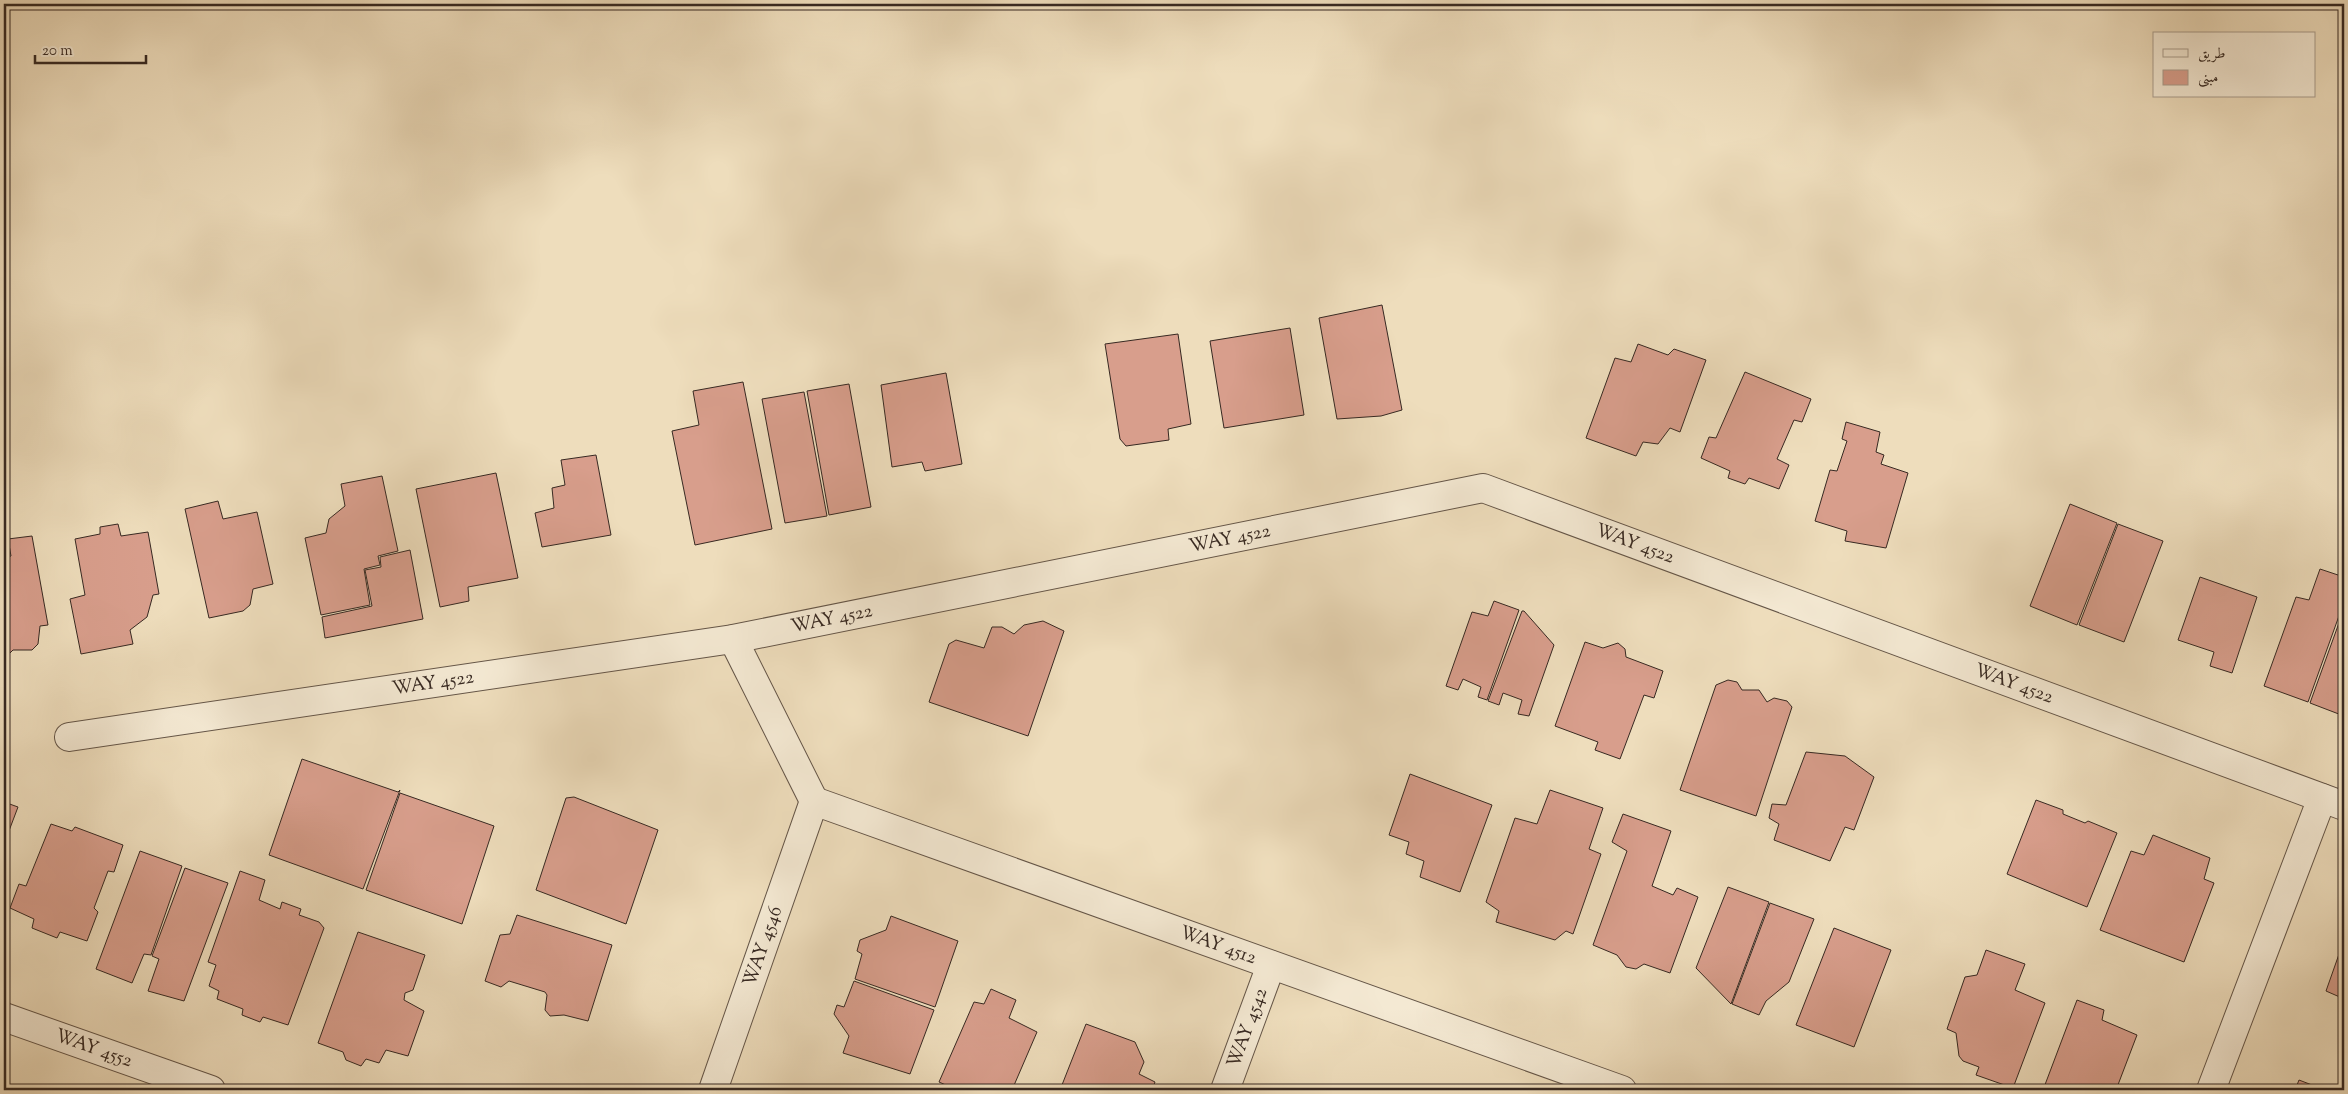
<svg xmlns="http://www.w3.org/2000/svg" width="2348" height="1094" font-family="'Sorts Mill Goudy',Amiri,serif">
<style>
.building{fill:#d89e8c;stroke:#372922}
.lines{fill:none;stroke-linecap:round;stroke-linejoin:round}
.minor-casing{stroke:#655648;stroke-width:30}
.tertiary-casing{stroke:#655648;stroke-width:30}
.minor{stroke:#f4e9d3;stroke-width:28}
.tertiary{stroke:#f4e9d3;stroke-width:28}
.labels{text-anchor:middle;dominant-baseline:central;stroke-width:5;stroke-linejoin:round;paint-order:stroke}
.street-label{font-size:19px;fill:#372922;stroke:#f4e9d3}
</style>
<rect width="100%" height="100%" fill="#eeddbc"/>
<filter id="stains"><feTurbulence type="fractalNoise" baseFrequency=".004" numOctaves="4"/><feColorMatrix values="0 0 0 0 .2 0 0 0 0 .09 0 0 0 0 .02 0 0 0 .5 -.17"/></filter>
<radialGradient id="worn" r=".72"><stop offset=".6" stop-color="#630" stop-opacity="0"/><stop offset="1" stop-color="#630" stop-opacity=".3"/></radialGradient>
<g class="building">
<polygon points="1382,305 1402,410 1381,416 1337,419 1319,318"/>
<polygon points="1290,328 1304,415 1224,428 1210,341"/>
<polygon points="1178,334 1191,424 1168,429 1169,440 1126,446 1120,439 1105,344"/>
<polygon points="1638,344 1668,355 1674,349 1706,360 1680,432 1670,428 1658,444 1643,442 1636,456 1586,438 1615,358 1631,362"/>
<polygon points="1745,372 1811,399 1802,422 1794,420 1777,459 1789,465 1779,489 1749,478 1745,484 1728,478 1730,471 1701,458 1709,437 1716,438"/>
<polygon points="946,373 962,464 925,471 922,462 892,467 881,385"/>
<polygon points="743,382 772,529 695,545 672,431 699,425 693,391"/>
<polygon points="849,384 871,507 829,515 807,391"/>
<polygon points="804,392 827,516 785,523 762,399"/>
<polygon points="1846,422 1880,432 1876,452 1884,455 1881,464 1908,473 1886,548 1845,541 1847,531 1815,521 1830,470 1837,471 1847,441 1842,439"/>
<polygon points="596,455 611,535 542,547 535,513 554,508 552,488 565,485 561,460"/>
<polygon points="496,473 518,578 468,587 469,601 440,607 416,489"/>
<polygon points="382,476 398,551 378,556 380,565 364,569 370,605 321,615 305,538 326,533 329,519 345,506 341,484"/>
<polygon points="218,501 223,519 257,512 273,584 253,589 250,605 243,611 209,618 185,509"/>
<polygon points="2070,504 2117,523 2077,625 2030,606"/>
<polygon points="118,524 121,536 148,532 159,594 153,595 147,617 130,630 133,644 81,654 70,599 85,595 75,539 100,534 100,527"/>
<polygon points="2118,524 2163,541 2124,642 2079,625"/>
<polygon points="32,536 48,625 40,626 38,644 32,650 13,650 4,659 4,558 11,556 8,539"/>
<polygon points="410,550 423,619 325,638 322,617 372,606 365,570 381,567 380,557"/>
<polygon points="2320,569 2344,577 2344,602 2308,702 2264,686 2296,597 2309,600"/>
<polygon points="2200,577 2257,597 2232,673 2210,666 2214,652 2178,640"/>
<polygon points="1494,601 1519,610 1487,700 1478,697 1481,687 1463,679 1458,690 1446,686 1472,612 1488,616"/>
<polygon points="2344,609 2344,716 2310,703"/>
<polygon points="1522,611 1524,611 1554,645 1529,716 1518,714 1522,700 1503,693 1499,705 1488,701"/>
<polygon points="1043,621 1064,631 1028,736 929,702 949,644 956,640 984,648 992,627 1002,627 1014,634 1024,625"/>
<polygon points="1585,642 1603,648 1618,643 1625,649 1626,657 1663,671 1654,698 1644,695 1620,759 1595,750 1598,742 1555,726"/>
<polygon points="1728,680 1737,682 1742,690 1759,690 1767,702 1774,698 1787,701 1792,707 1756,816 1680,790 1716,685"/>
<polygon points="1806,752 1845,756 1874,777 1854,830 1845,827 1830,861 1774,840 1779,824 1769,818 1772,804 1786,805"/>
<polygon points="302,759 398,792 400,790 363,889 269,855"/>
<polygon points="1410,774 1492,805 1460,892 1420,877 1424,861 1406,854 1409,842 1389,835"/>
<polygon points="1550,790 1603,808 1589,849 1601,854 1573,934 1566,931 1555,940 1496,922 1499,911 1486,902 1515,818 1537,824"/>
<polygon points="400,793 494,826 462,924 366,890"/>
<polygon points="574,797 658,830 626,924 536,890 566,798"/>
<polygon points="2036,800 2063,810 2063,814 2085,823 2088,821 2117,833 2087,907 2007,874"/>
<polygon points="4,802 18,807 4,844"/>
<polygon points="1623,814 1671,831 1652,886 1673,895 1677,888 1698,897 1670,973 1644,964 1636,969 1626,967 1617,955 1593,945 1627,851 1612,842"/>
<polygon points="51,824 72,831 75,827 123,845 114,872 108,871 94,908 98,912 87,941 60,932 57,938 32,928 34,919 10,908 19,884 26,886"/>
<polygon points="2153,835 2210,858 2204,879 2214,883 2184,962 2100,930 2131,851 2144,855"/>
<polygon points="140,851 182,866 151,955 144,954 132,983 96,969"/>
<polygon points="185,868 228,883 184,1001 148,991 159,959 152,956"/>
<polygon points="240,871 265,880 259,900 280,909 282,902 301,909 299,915 319,922 324,928 288,1025 263,1017 260,1022 242,1015 243,1009 217,999 219,991 209,986 216,965 208,962"/>
<polygon points="1728,887 1769,902 1731,1004 1696,968"/>
<polygon points="1770,903 1814,919 1789,982 1766,1001 1759,1015 1732,1004"/>
<polygon points="517,915 612,945 588,1021 564,1015 550,1016 545,1010 547,995 545,992 509,981 501,987 485,981 500,935 510,934"/>
<polygon points="891,916 958,941 935,1007 855,979 862,954 857,951 860,940 886,930"/>
<polygon points="1834,928 1891,950 1854,1047 1796,1025"/>
<polygon points="358,932 425,955 413,990 405,993 404,1000 424,1011 408,1056 386,1050 379,1063 366,1059 361,1066 346,1060 343,1052 318,1043"/>
<polygon points="2344,940 2344,1010 2339,1009 2342,998 2326,991"/>
<polygon points="1986,950 2025,964 2015,990 2045,1003 2013,1088 1976,1075 1979,1067 1963,1061 1959,1056 1956,1033 1947,1029 1965,977 1977,975"/>
<polygon points="854,981 934,1010 910,1074 843,1053 849,1036 834,1014 837,1005 844,1007"/>
<polygon points="991,989 1016,1000 1009,1018 1037,1032 1012,1090 957,1090 939,1082 974,1002 984,1004"/>
<polygon points="2077,1000 2104,1010 2102,1020 2137,1035 2116,1090 2043,1090"/>
<polygon points="1086,1024 1135,1042 1144,1062 1139,1074 1155,1082 1152,1090 1060,1090"/>
<polygon points="2299,1080 2325,1090 2295,1090"/>
</g>
<g class="lines">
<g class="minor-casing">
<g id="minor">
<polyline points="733,639 814,801"/>
<path id="s1" d="M69,737L733,639L1483,488L2344,806"/>
<path id="s2" d="M4,1017L211,1090"/>
<path id="s3" d="M1225,1090L1271,965"/>
<polyline points="2211,1090 2322,798"/>
</g>
</g>
<g class="tertiary-casing">
<g id="tertiary">
<path id="s4" d="M713,1090L814,801L1622,1090"/>
</g>
</g>
<use href="#minor" class="minor"/>
<use href="#tertiary" class="tertiary"/>
</g>
<g class="labels">
<g class="street-label">
<text stroke="none"><textPath href="#s1" startOffset="1178">WAY 4522</textPath></text>
<text stroke="none"><textPath href="#s1" startOffset="1598">WAY 4522</textPath></text>
<text stroke="none"><textPath href="#s1" startOffset="772">WAY 4522</textPath></text>
<text stroke="none"><textPath href="#s1" startOffset="368">WAY 4522</textPath></text>
<text stroke="none"><textPath href="#s1" startOffset="2002">WAY 4522</textPath></text>
<text stroke="none"><textPath href="#s4" startOffset="152">WAY 4546</textPath></text>
<text stroke="none"><textPath href="#s4" startOffset="735">WAY 4512</textPath></text>
<text stroke="none"><textPath href="#s3" startOffset="66">WAY 4542</textPath></text>
<text stroke="none"><textPath href="#s2" startOffset="95">WAY 4552</textPath></text>
</g>
</g>
<rect width="2348" height="1094" fill="none" stroke="#eeddbc" stroke-width="20"/>
<rect x="5" y="5" width="2338" height="1084" fill="none" stroke="#372922" stroke-width="2.5"/>
<rect x="10" y="10" width="2328" height="1074" fill="none" stroke="#372922"/>
<rect x="2153" y="32" width="162" height="65" fill="#f4e9d3" stroke="#a89c8c"/>
<rect x="2163" y="49" width="25" height="8" fill="#f4e9d3" stroke="#a89c8c"/>
<text x="2198" y="58" font-size="15" fill="#372922">طريق</text>
<rect x="2163" y="70" width="25" height="15" fill="#d89e8c" stroke="#a89c8c"/>
<text x="2198" y="82" font-size="15" fill="#372922">مبنى</text>
<path d="M35 55v8h111v-8" fill="none" stroke="#372922" stroke-width="2.5"/>
<text x="42" y="55" font-size="15" fill="#372922" stroke="#f4e9d3" stroke-width="4" paint-order="stroke">20 m</text>
<rect width="100%" height="100%" filter="url(#stains)"/>
<rect width="100%" height="100%" fill="url(#worn)"/>
</svg>
